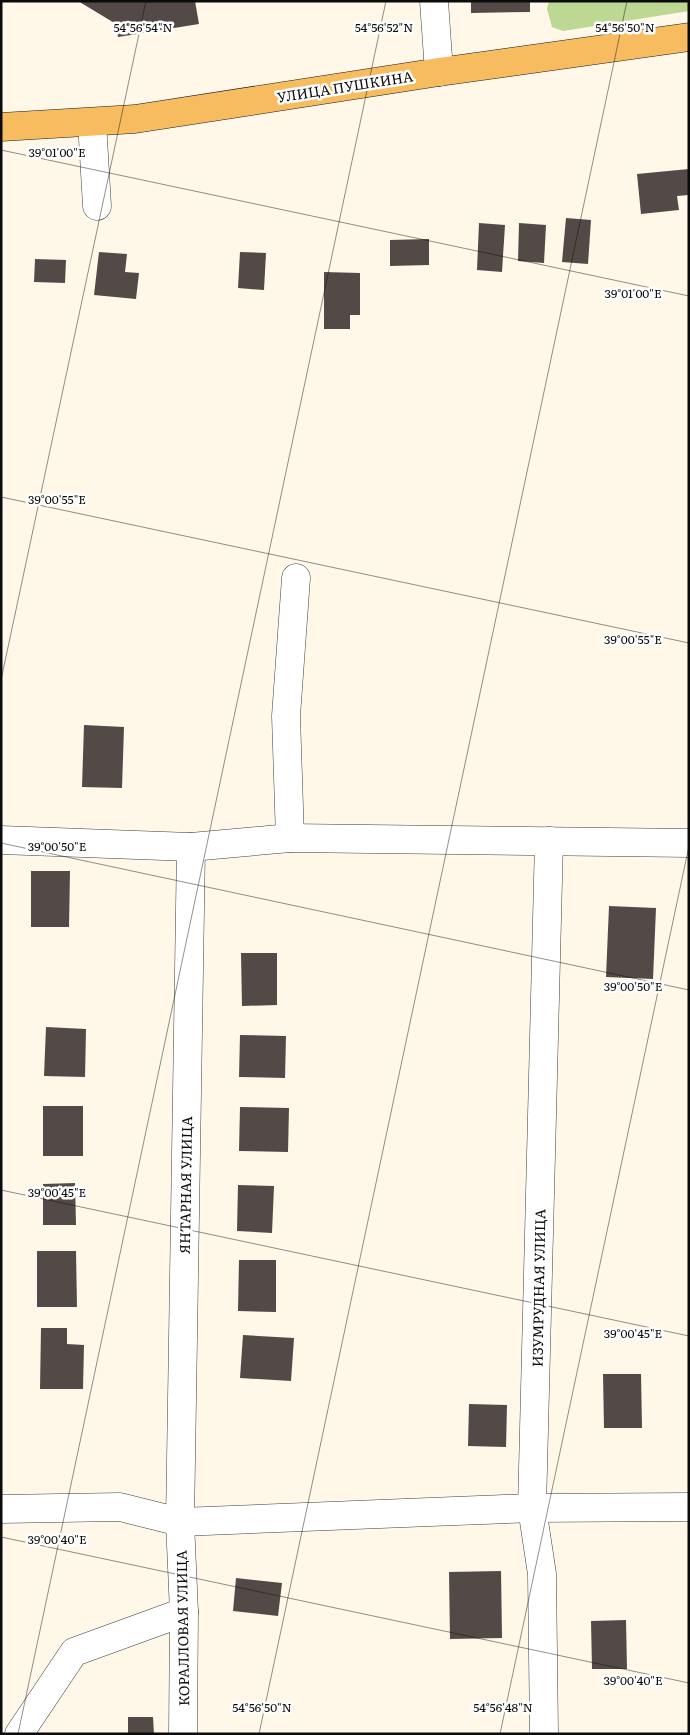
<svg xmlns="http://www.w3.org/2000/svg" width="690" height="1735" font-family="Literata,serif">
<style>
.forest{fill:#bcd893}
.building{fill:#534a47}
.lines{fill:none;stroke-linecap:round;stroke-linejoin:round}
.minor-casing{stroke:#3e3e3e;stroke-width:29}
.major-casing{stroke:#1c1c1c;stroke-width:29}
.minor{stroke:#fff;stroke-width:28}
.major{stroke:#f7bc60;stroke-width:28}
.ticks{fill:none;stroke:#0b0b0b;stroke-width:1;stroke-opacity:0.45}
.labels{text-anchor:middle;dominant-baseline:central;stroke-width:5;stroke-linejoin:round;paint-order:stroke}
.street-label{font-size:14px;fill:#0b0b0b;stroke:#fff}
.ticks-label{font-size:12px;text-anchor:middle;fill:#0b0b0b;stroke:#fff;stroke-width:5;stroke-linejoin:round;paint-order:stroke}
</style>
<rect width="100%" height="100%" fill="#fff7e8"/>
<polygon class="forest" points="549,1 689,1 689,11 563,31 552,27 547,9"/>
<g class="building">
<polygon points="78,1 195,1 199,24 118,37 116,24"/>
<polygon points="471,1 530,1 530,12 471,13"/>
<polygon points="689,169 689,195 677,196 679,210 641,214 637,174"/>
<polygon points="566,218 591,220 588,264 562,262"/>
<polygon points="479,223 505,225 502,272 477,270"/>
<polygon points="519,223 546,225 544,263 518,261"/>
<polygon points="429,239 429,265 390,266 390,240"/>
<polygon points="99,252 127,254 125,272 139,273 136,299 94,295"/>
<polygon points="240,252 266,253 264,290 238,288"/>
<polygon points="35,259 66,260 65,283 34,282"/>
<polygon points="324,272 360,273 360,315 350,315 350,329 324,329"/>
<polygon points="84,725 124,727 122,788 82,787"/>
<polygon points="31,871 70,871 69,927 31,927"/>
<polygon points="609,906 656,908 653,979 606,977"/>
<polygon points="241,953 277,953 277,1005 242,1006"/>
<polygon points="46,1027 86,1029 85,1077 44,1076"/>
<polygon points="240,1035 286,1036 285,1078 239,1077"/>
<rect x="43" y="1106" width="40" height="50"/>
<polygon points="240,1107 289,1108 288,1152 239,1151"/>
<polygon points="75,1183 76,1225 43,1225 43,1184"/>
<polygon points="238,1185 274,1186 272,1233 237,1231"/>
<polygon points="37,1251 76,1251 77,1307 37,1307"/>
<polygon points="239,1260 276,1260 276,1312 238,1311"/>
<polygon points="41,1328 67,1328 67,1344 84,1345 83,1389 40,1389"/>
<polygon points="243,1335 294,1338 291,1381 240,1378"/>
<polygon points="603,1374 641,1374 642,1428 604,1428"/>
<polygon points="469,1404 507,1405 506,1447 468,1446"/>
<polygon points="501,1571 502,1638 450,1639 449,1572"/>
<polygon points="236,1578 282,1583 278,1616 233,1611"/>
<polygon points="626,1620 627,1669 592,1669 591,1621"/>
<polygon points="128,1717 153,1717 154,1734 128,1734"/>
</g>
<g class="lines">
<g class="minor-casing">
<g id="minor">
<polyline points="434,1 439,72"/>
<polyline points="92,122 97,206"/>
<polyline points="290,838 286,716 296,578"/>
<polyline points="1,840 191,847 290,838 689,843"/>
<polyline points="1,1509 120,1507 180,1522 532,1508 689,1507"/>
<polyline points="19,1734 74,1652 184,1612"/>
<polyline points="183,1734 184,1612 180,1522 191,847"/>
<polyline points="544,1734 542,1574 532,1508 549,841"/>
</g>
</g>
<g class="major-casing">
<polyline id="major" points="1,127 135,119 439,72 689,37"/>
</g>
<use href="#minor" class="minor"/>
<use href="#major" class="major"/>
</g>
<path class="ticks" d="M1,150L689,296M1,497L689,643M1,680L146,1M1,843L689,990M1,1190L689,1336M1,1537L689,1683M18,1734L386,1M259,1734L627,1M500,1734L689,846"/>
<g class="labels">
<g class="street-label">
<text transform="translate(345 86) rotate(-9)">УЛИЦА ПУШКИНА</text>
<text transform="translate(185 1185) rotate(-89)">ЯНТАРНАЯ УЛИЦА</text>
<text transform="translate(538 1288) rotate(-89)">ИЗУМРУДНАЯ УЛИЦА</text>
<text transform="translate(182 1628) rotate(-91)">КОРАЛЛОВАЯ УЛИЦА</text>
</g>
</g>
<g class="ticks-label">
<text x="143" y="32">54°56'54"N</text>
<text x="384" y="32">54°56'52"N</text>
<text x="625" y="32">54°56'50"N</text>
<text x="57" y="157">39°01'00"E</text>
<text x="633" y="298">39°01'00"E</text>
<text x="57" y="504">39°00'55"E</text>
<text x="633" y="644">39°00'55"E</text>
<text x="57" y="851">39°00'50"E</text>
<text x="633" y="991">39°00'50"E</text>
<text x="57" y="1197">39°00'45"E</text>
<text x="633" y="1338">39°00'45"E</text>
<text x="57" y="1544">39°00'40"E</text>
<text x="633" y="1685">39°00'40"E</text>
<text x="262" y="1712">54°56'50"N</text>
<text x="503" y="1712">54°56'48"N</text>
</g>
<rect width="690" height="1735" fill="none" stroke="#0b0b0b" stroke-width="5"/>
</svg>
